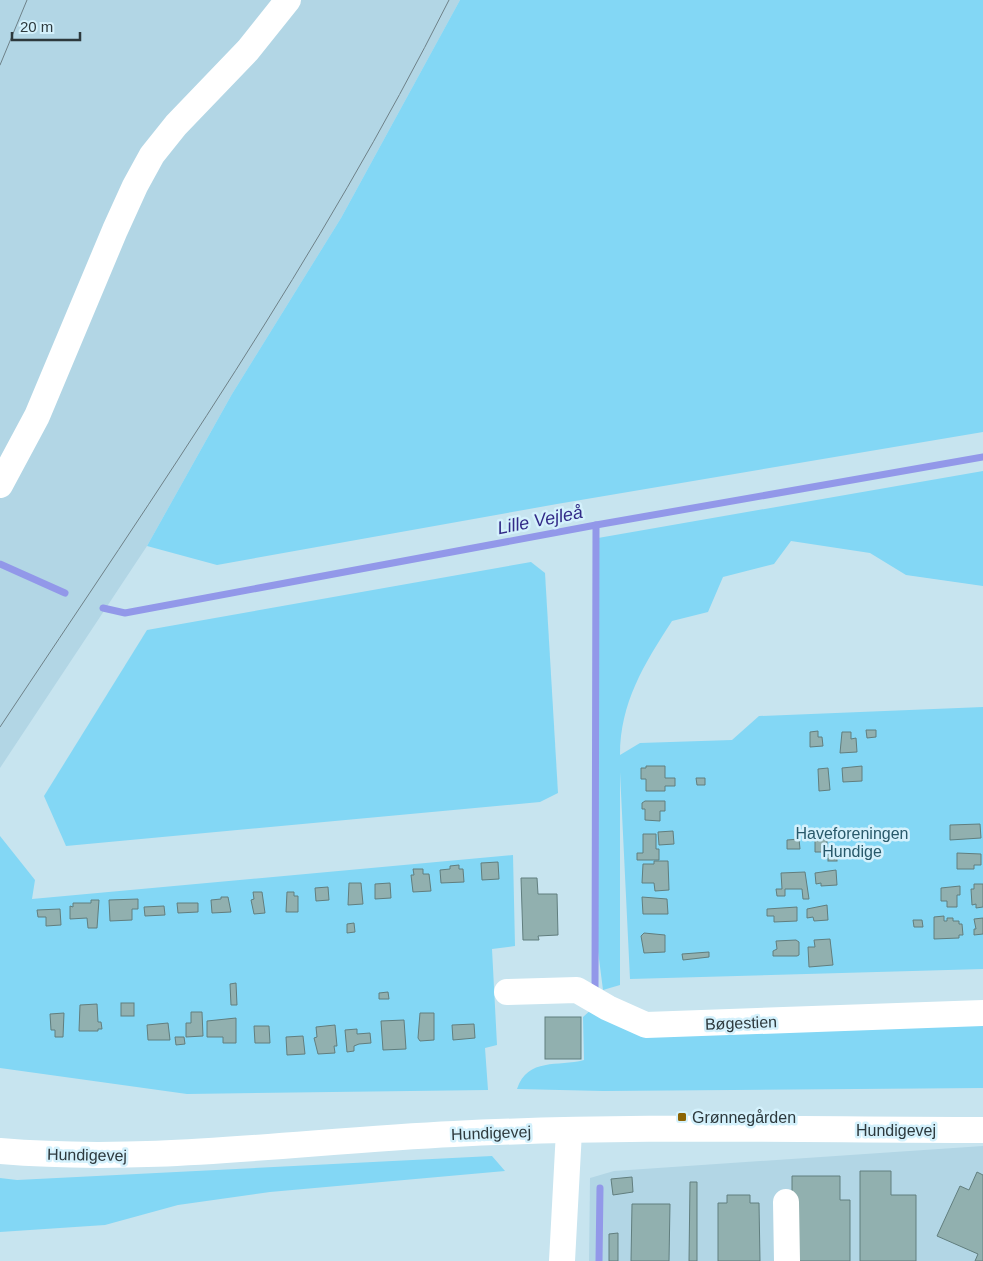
<svg xmlns="http://www.w3.org/2000/svg" width="983" height="1261" font-family="Arial,sans-serif">
<style>
.built{fill:#b2d6e5}
.green{fill:#83d7f5}
.lines{fill:none;stroke-linecap:round;stroke-linejoin:round}
.stream{stroke:#9298e9;stroke-width:7}
.building{fill:#91b0af;stroke:#617e7e}
.minor{stroke:#fff;stroke-width:26}
.tram{stroke:#6e8188;stroke-width:1}
.poi-dot{fill:#8c6405;stroke:#d4f1fc;stroke-width:2}
.labels{text-anchor:middle;dominant-baseline:central;stroke-width:5;stroke-linejoin:round;paint-order:stroke}
.park-label{font-size:16px;fill:#28596a;stroke:#d4f1fc}
.street-label{font-size:16px;fill:#2d393d;stroke:#d4f1fc}
.poi-label{font-size:16px;fill:#2d393d;stroke:#d4f1fc;text-anchor:start}
.water-label{font-size:18px;font-style:italic;fill:#322a87;stroke:#d4f1fc}
</style>
<rect width="100%" height="100%" fill="#c7e4ef"/>
<g class="built">
<polygon points="0,0 460,0 341,218 232,394 147,546 0,768"/>
<polygon points="983,1146 983,1261 589,1261 590,1178 614,1171"/>
</g>
<g class="green">
<polygon points="460,0 983,0 983,432 557,504 217,565 147,546 232,394 341,218"/>
<path d="M983,471V586L906,575L870,553L791,541L774,564L723,577L708,612L672,621C644,664 620,703 620,755L640,743L732,740L759,716L983,707V969L630,979L620,772V985L603,990L598,951V538Z"/>
<polygon points="531,562 545,573 558,793 540,802 66,846 44,796 147,630"/>
<polygon points="0,836 35,880 32,899 513,855 515,946 492,949 497,1045 485,1048 488,1090 187,1094 0,1068"/>
<path d="M593,1008L616,1014L983,1019V1088L603,1091L517,1089C528,1057 558,1067 584,1060L583,1017Z"/>
<polygon points="492,1156 505,1171 270,1192 178,1205 105,1225 0,1232 0,1178 17,1180"/>
</g>
<g class="lines">
<g class="stream">
<polyline points="0,564 65,593"/>
<polyline points="103,608 125,613 596,525 983,457"/>
<polyline points="595,993 596,525"/>
<polyline points="599,1261 600,1188"/>
</g>
</g>
<g class="building">
<polygon points="866,730 876,730 876,737 867,738"/>
<polygon points="818,731 818,737 822,737 823,746 810,747 810,732"/>
<polygon points="842,732 851,732 851,739 856,738 857,752 840,753"/>
<polygon points="646,766 665,766 665,778 675,778 675,786 665,786 665,791 646,791 646,779 641,779 641,768 646,768"/>
<polygon points="862,766 862,781 843,782 842,768"/>
<polygon points="828,768 830,790 819,791 818,769"/>
<polygon points="696,778 705,778 705,785 697,785"/>
<polygon points="645,801 665,801 665,811 660,811 660,821 645,820 645,809 642,809 642,803"/>
<polygon points="980,824 981,838 950,840 950,825"/>
<polygon points="673,831 674,844 659,845 658,832"/>
<polygon points="643,834 656,834 656,849 659,849 659,860 637,860 637,853 643,853"/>
<polygon points="815,838 827,840 827,852 815,852"/>
<polygon points="799,839 800,849 787,849 787,840"/>
<polygon points="957,853 981,854 981,865 974,865 974,869 957,869"/>
<rect x="828" y="854" width="9" height="7"/>
<polygon points="654,861 668,861 669,890 655,891 654,883 642,883 643,864 654,864"/>
<polygon points="498,862 499,879 482,880 481,863"/>
<polygon points="459,865 459,869 463,869 464,882 441,883 440,870 450,869 450,866"/>
<polygon points="413,869 423,869 423,874 429,874 431,891 413,892 411,875 414,875"/>
<polygon points="836,870 837,885 821,886 821,883 816,884 815,873"/>
<polygon points="805,872 809,899 803,899 802,889 785,889 785,896 777,896 776,889 782,889 781,873"/>
<polygon points="521,878 537,878 538,894 557,894 558,935 538,936 539,940 523,940"/>
<polygon points="349,883 361,883 363,904 348,905"/>
<polygon points="390,883 391,898 375,899 375,884"/>
<polygon points="974,884 983,884 983,907 976,908 976,904 972,905 971,889 974,889"/>
<polygon points="960,886 960,895 957,895 957,907 947,907 947,901 941,901 941,888"/>
<polygon points="328,887 329,900 316,901 315,888"/>
<polygon points="253,892 262,892 265,913 254,914 251,900 254,899"/>
<polygon points="287,892 294,892 294,896 298,896 298,912 286,912"/>
<polygon points="221,897 228,897 231,912 212,913 211,900 221,899"/>
<polygon points="642,897 667,899 668,914 643,914"/>
<polygon points="138,899 138,909 132,909 132,920 110,921 109,900"/>
<polygon points="91,900 99,900 97,928 88,928 87,918 70,919 70,906 73,907 73,903 91,903"/>
<polygon points="177,903 198,903 198,912 178,913"/>
<polygon points="827,905 828,920 814,921 813,917 807,918 807,909"/>
<polygon points="164,906 165,915 145,916 144,907"/>
<polygon points="797,907 797,921 774,922 774,916 767,916 767,909"/>
<polygon points="60,909 61,925 46,926 46,917 38,917 37,910"/>
<polygon points="944,916 944,921 947,921 947,918 953,918 953,921 959,921 959,924 962,924 963,935 959,935 959,938 934,939 934,917"/>
<polygon points="983,918 983,934 974,935 974,929 976,929 974,919"/>
<polygon points="913,920 922,920 923,927 914,927"/>
<polygon points="354,923 355,932 347,933 347,924"/>
<polygon points="644,933 665,935 665,952 644,953 641,936"/>
<polygon points="830,939 833,965 809,967 808,947 815,947 814,940"/>
<polygon points="796,940 799,942 799,955 797,956 773,956 773,951 777,949 776,941"/>
<polygon points="709,952 709,957 683,960 682,954"/>
<polygon points="236,983 237,1005 231,1005 230,984"/>
<polygon points="388,992 389,999 379,999 379,993"/>
<rect x="121" y="1003" width="13" height="13"/>
<polygon points="97,1004 98,1022 101,1022 102,1029 98,1029 98,1031 79,1031 80,1005"/>
<polygon points="191,1012 202,1012 203,1036 186,1037 186,1023 191,1023"/>
<polygon points="64,1013 63,1037 55,1037 55,1030 51,1030 50,1014"/>
<polygon points="420,1013 434,1013 434,1040 420,1041 418,1038"/>
<rect x="545" y="1017" width="36" height="42"/>
<polygon points="236,1018 236,1043 223,1043 223,1037 207,1037 207,1021"/>
<polygon points="404,1020 406,1049 383,1050 381,1021"/>
<polygon points="168,1023 170,1040 148,1040 147,1025"/>
<polygon points="474,1024 475,1038 453,1040 452,1025"/>
<polygon points="335,1025 337,1046 334,1046 335,1053 318,1054 314,1038 317,1037 316,1027"/>
<polygon points="254,1026 269,1026 270,1043 255,1043"/>
<polygon points="357,1029 357,1034 370,1033 371,1043 359,1044 354,1046 354,1051 347,1052 345,1030"/>
<polygon points="303,1036 305,1054 287,1055 286,1037"/>
<polygon points="175,1037 184,1037 185,1044 176,1045"/>
<polygon points="860,1171 891,1171 891,1195 916,1195 916,1261 860,1261"/>
<polygon points="977,1172 983,1175 983,1261 975,1261 978,1254 937,1236 960,1186 969,1190"/>
<polygon points="792,1176 840,1176 840,1200 850,1200 850,1261 798,1261 792,1201"/>
<polygon points="632,1177 633,1192 613,1195 611,1179"/>
<polygon points="690,1182 697,1182 697,1261 689,1261"/>
<polygon points="727,1195 750,1195 750,1203 759,1203 760,1261 718,1261 718,1203 727,1203"/>
<polygon points="632,1204 670,1204 669,1261 631,1261"/>
<polygon points="618,1233 618,1261 609,1261 609,1234"/>
</g>
<g class="lines">
<g class="minor">
<polyline points="0,485 37,416 115,230 135,186 152,155 176,125 248,50 288,0"/>
<polyline points="507,992 577,990 608,1008 646,1025 983,1013"/>
<path d="M0,1151C152,1164 302,1141 454,1134C630,1125 807,1130 983,1130"/>
<polyline points="786,1202 787,1261"/>
<polyline points="562,1261 569,1131"/>
</g>
<g class="tram">
<polyline points="0,65 27,0"/>
<path d="M0,727C158,490 321,255 449,0"/>
</g>
</g>
<rect class="poi-dot" x="677" y="1112" width="10" height="10" rx="2.5"/>
<g class="labels">
<g class="park-label">
<text x="852" y="833">Haveforeningen<tspan x="852" dy="18">Hundige</tspan></text>
</g>
<g class="street-label">
<text transform="translate(741 1023) rotate(-2)">Bøgestien</text>
<text x="896" y="1130">Hundigevej</text>
<text transform="translate(491 1133) rotate(-2)">Hundigevej</text>
<text transform="translate(87 1155) rotate(1)">Hundigevej</text>
</g>
<g class="poi-label">
<text x="692" y="1117">Grønnegården</text>
</g>
<g class="water-label">
<text transform="translate(540 520) rotate(-11)">Lille Vejleå</text>
</g>
</g>
<path d="M12 32v8h68v-8" fill="none" stroke="#2d393d" stroke-width="2.5"/>
<text x="20" y="32" font-size="15" fill="#2d393d" stroke="#d4f1fc" stroke-width="4" paint-order="stroke">20 m</text>
</svg>
